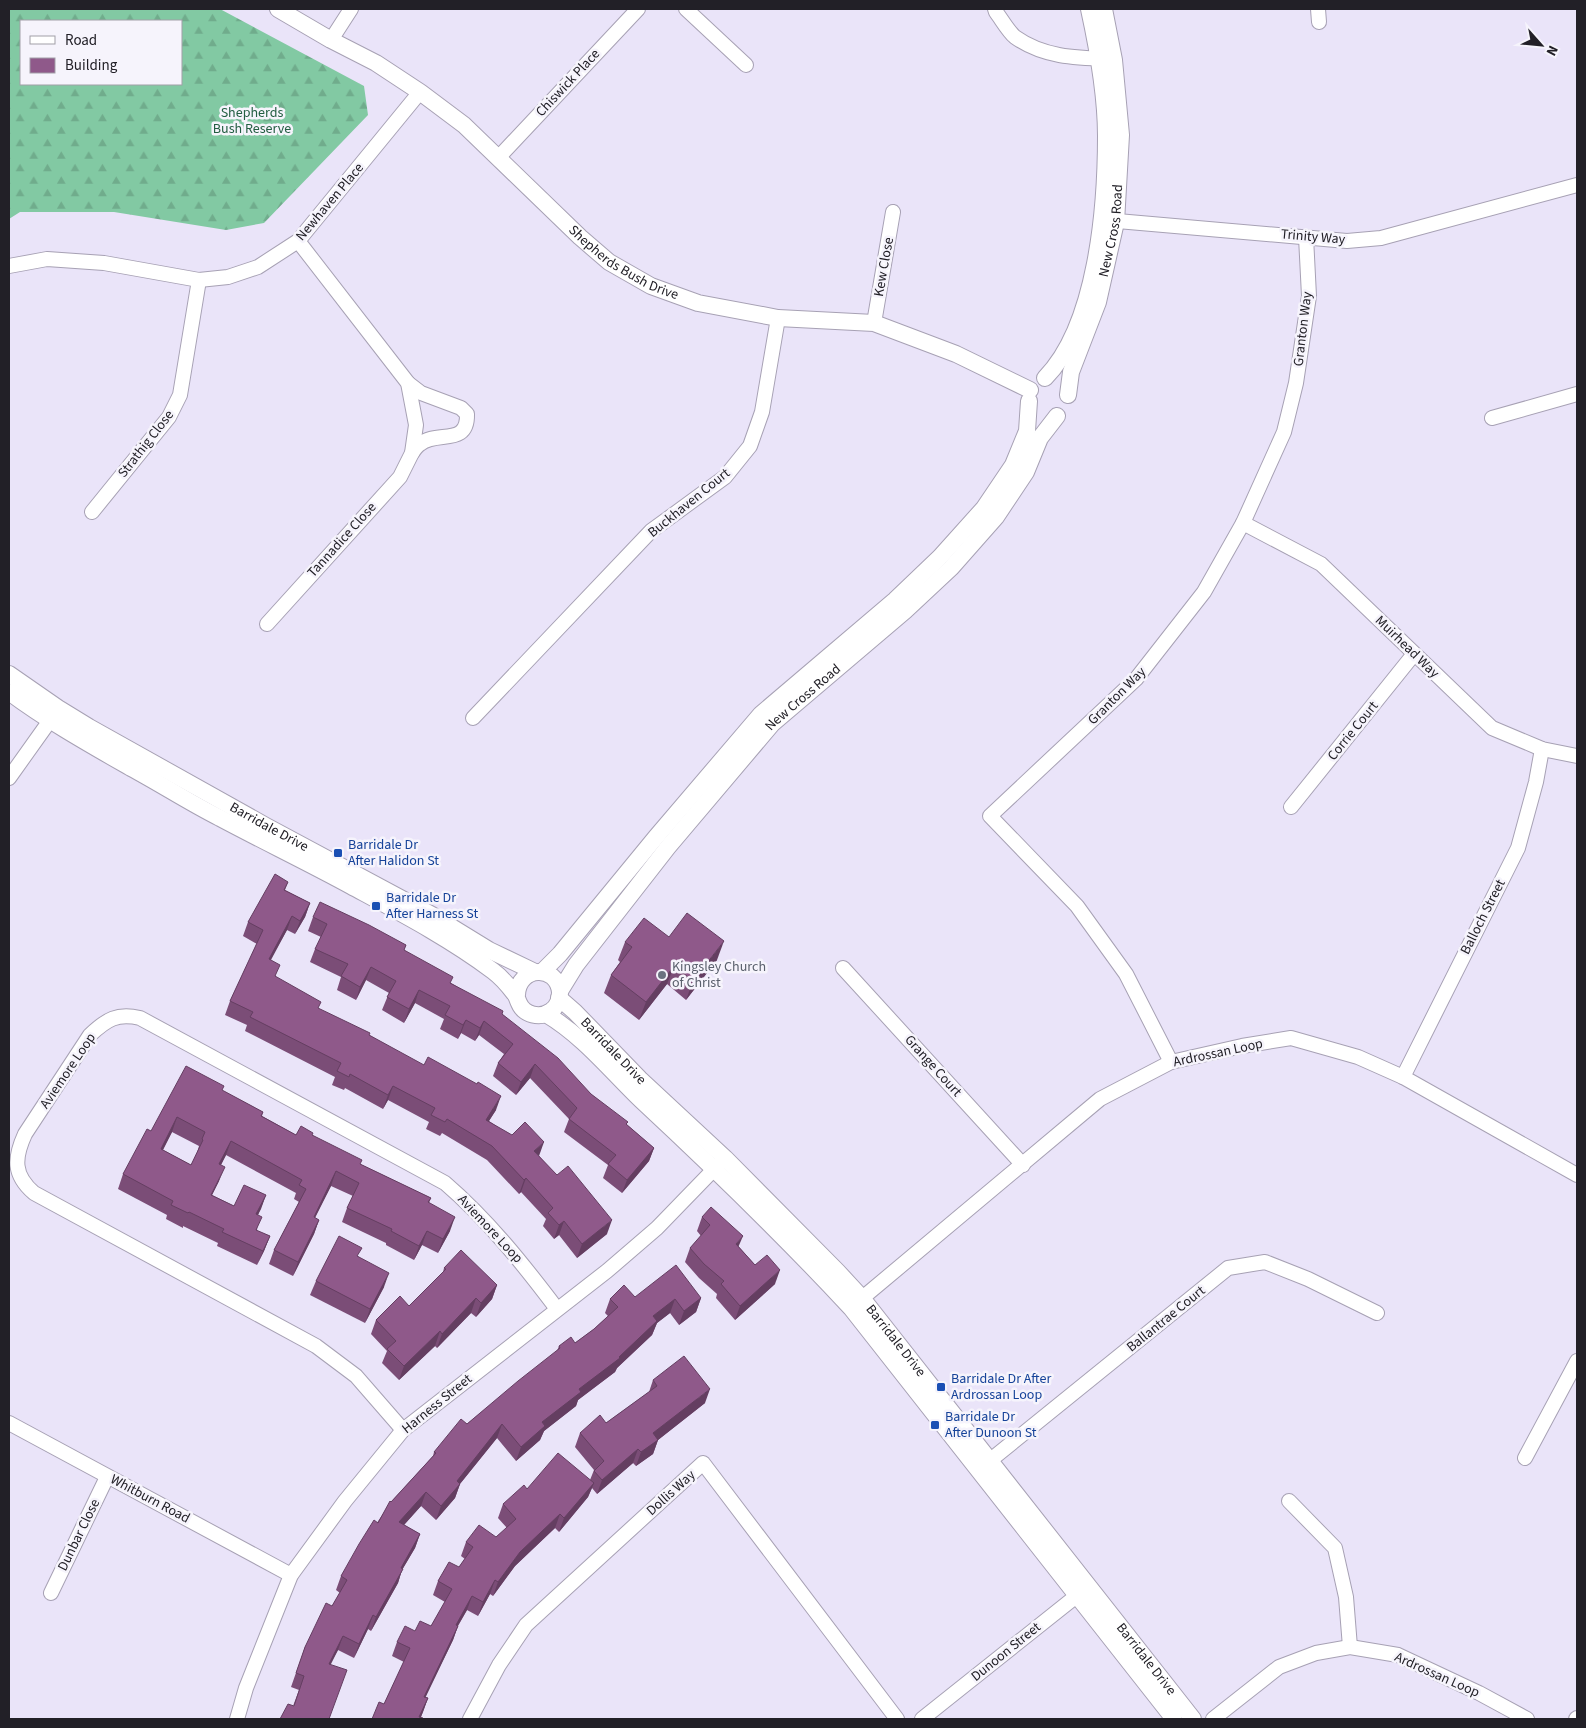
<svg xmlns="http://www.w3.org/2000/svg" width="1586" height="1728" font-family="'Source Sans 3',sans-serif">
<style>
.forest{fill:url(#forest-firs);fill-rule:evenodd}
.lines{fill:none;stroke-linecap:round;stroke-linejoin:round}
.minor-casing{stroke:#a7a1b4;stroke-width:16}
.tertiary-casing{stroke:#a7a1b4;stroke-width:18}
.minor{stroke:#fff;stroke-width:14}
.tertiary{stroke:#fff;stroke-width:16}
.wall{fill:#7b4d77;fill-rule:evenodd}
.shaded-wall{fill:#643e61}
.building{fill:#8f598a;stroke:#643e61;fill-rule:evenodd}
.transit-dot{fill:#1a4fb4;stroke:#f6f4fc;stroke-width:2}
.worship-dot{fill:#6b7280;stroke:#f6f4fc;stroke-width:2}
.labels{text-anchor:middle;dominant-baseline:central;stroke-width:5;stroke-linejoin:round;paint-order:stroke}
.street-label{font-size:14px;fill:#222027;stroke:#f6f4fc}
.park-label{font-size:14px;fill:#235e42;stroke:#f6f4fc}
.transit-label{font-size:14px;fill:#164399;stroke:#f6f4fc;text-anchor:start}
.worship-label{font-size:14px;fill:#5b616d;stroke:#f6f4fc;text-anchor:start}
</style>
<defs>
<pattern id="forest-firs" width="22" height="20" patternUnits="userSpaceOnUse" patternTransform="scale(1.25)"><rect width="22" height="20" fill="#82c9a3"/><path d="M5 1l3.5 6h-7zM16 11l3.5 6h-7z" fill="#70ac8c"/></pattern>
</defs>
<rect width="100%" height="100%" fill="#eae4f9"/>
<path class="forest" d="M9,9H220L364,86L368,115L264,223L226,230L114,212H20L9,219ZM21,21H181V84H21Z"/>
<g class="lines">
<g class="minor-casing">
<g id="minor">
<polyline points="686,9 746,65"/>
<path d="M995,9L996,12C1002,20 1008,31 1015,37C1043,57 1075,58 1108,59"/>
<polyline points="1318,9 1319,22"/>
<polyline points="331,40 351,9"/>
<polyline points="498,158 638,9"/>
<polyline points="1106,220 1347,241 1381,238 1577,185"/>
<polyline points="9,266 47,259 104,263 199,280 228,277 258,267 298,241 420,92"/>
<polyline points="874,323 893,212"/>
<path d="M408,383L421,393L461,408L467,414C468,447 437,430 420,444C417,446 414,450 412,453"/>
<polyline points="1492,418 1577,394"/>
<polyline points="92,512 169,417 180,395 199,280"/>
<polyline points="1243,523 1321,564 1492,728 1542,749 1577,756"/>
<polyline points="267,624 400,477 412,453 416,425 408,383 298,241"/>
<polyline points="473,718 651,531 725,477 750,446 762,412 778,318"/>
<polyline points="9,778 56,712"/>
<polyline points="1291,807 1414,654"/>
<polyline points="843,968 1023,1165"/>
<polyline points="1171,1062 1126,974 1077,906 990,816 1136,679 1204,592 1243,523 1284,432 1296,383 1309,296 1306,237"/>
<polyline points="1403,1077 1518,848 1536,782 1542,749"/>
<polyline points="854,1305 1100,1099 1171,1062 1242,1046 1291,1038 1358,1057 1403,1077 1577,1175"/>
<polyline points="9,1423 291,1575"/>
<path d="M403,1430L356,1376L316,1346L34,1193C13,1175 14,1158 25,1134L90,1035C107,1019 117,1013 140,1018L445,1183C488,1220 523,1264 557,1309"/>
<polyline points="1525,1458 1577,1361"/>
<polyline points="982,1467 1228,1268 1265,1262 1308,1279 1377,1313"/>
<polyline points="1289,1501 1335,1548 1346,1597 1350,1647"/>
<polyline points="51,1593 107,1477"/>
<polyline points="237,1719 246,1688 291,1575 345,1501 403,1430 607,1271 657,1228 721,1162"/>
<polyline points="470,1719 499,1665 526,1625 703,1463 897,1719"/>
<polyline points="922,1719 1084,1590"/>
<polyline points="1213,1719 1279,1667 1316,1653 1350,1647 1398,1655 1479,1693 1527,1719"/>
<polyline points="1576,1719 1577,1718"/>
</g>
</g>
<g class="tertiary-casing">
<g id="tertiary">
<path id="s1" d="M278,9L331,40L376,63L420,92L464,125L580,237L609,262L651,286L698,303L778,318L874,323L956,354L1030,390"/>
<path d="M1045,378C1097,325 1106,207 1106,136C1106,94 1098,50 1089,9"/>
<path id="s2" d="M1068,395L1071,372L1098,302L1116,222L1121,135L1114,60L1104,9"/>
<path id="s3" d="M9,674L58,708L89,727L266,826L432,915L489,950L535,972"/>
<path d="M9,692C48,721 89,744 131,768C161,784 190,803 220,818C263,841 307,862 351,886C399,912 449,938 493,971C501,977 508,985 514,993C517,996 517,999 519,1003C524,1015 540,1019 551,1011C557,1007 560,999 560,992C557,964 518,966 517,995"/>
<polyline points="542,972 560,954 656,837 761,714 895,600 940,557 984,508 1013,465 1027,431 1029,401"/>
<path id="s4" d="M560,991L576,965L668,847L772,724L905,611L951,568L996,517L1026,472L1040,438L1057,416"/>
<path id="s5" d="M559,998L575,1012L640,1079L725,1158L838,1272L862,1298L1193,1719"/>
<path d="M546,1014C583,1036 610,1070 641,1100C713,1167 784,1236 851,1308L1174,1719"/>
</g>
</g>
<use href="#minor" class="minor"/>
<use href="#tertiary" class="tertiary"/>
</g>
<g class="wall">
<polygon points="288,882 285,890 310,903 305,917 295,934 287,930 270,960 276,977 319,1009 369,1035 496,1110 489,1121 539,1156 607,1234 577,1258 559,1235 554,1239 543,1226 546,1219 521,1192 519,1194 487,1160 442,1133 440,1136 426,1129 429,1122 388,1100 383,1109 345,1088 344,1090 332,1085 335,1077 245,1031 247,1025 225,1015 230,1001 257,944 243,936 248,922"/>
<polygon points="313,917 406,945 404,950 451,983 502,1014 591,1094 654,1148 649,1161 622,1193 603,1178 608,1165 564,1132 569,1119 530,1078 516,1095 493,1076 498,1063 504,1054 479,1035 475,1041 461,1033 458,1039 440,1029 444,1019 415,1003 404,1023 382,1010 389,993 366,980 356,1000 337,990 341,977 310,962 315,949 321,937 308,931"/>
<polygon points="669,937 717,960 686,1000 667,984 639,1020 604,993 611,975 620,962 618,960 625,942"/>
<path d="M223,1091L263,1112L262,1116L296,1135H312L360,1164L431,1198L429,1203L450,1231L438,1253L422,1245L414,1260L386,1245V1243L342,1222L347,1208L353,1196L331,1186L315,1218L319,1220L314,1234L293,1276L269,1264L274,1250L299,1202L294,1199L296,1193L226,1155L221,1165L219,1181L212,1195L234,1206L266,1195L258,1215L257,1231L270,1236L264,1251L257,1265L217,1246L218,1243L183,1226V1228L166,1219L167,1215L118,1189L123,1174L151,1131ZM172,1132L199,1146L197,1153L191,1165L163,1150Z"/>
<polygon points="702,1217 739,1247 755,1265 775,1284 735,1320 716,1298 717,1294 699,1278 685,1262 690,1248 701,1236 697,1231"/>
<polygon points="358,1256 384,1287 365,1323 310,1295 316,1281"/>
<polygon points="444,1268 497,1285 492,1299 476,1317 471,1313 437,1348 435,1346 399,1380 382,1363 387,1351 371,1334 376,1320 409,1306 443,1272"/>
<polygon points="635,1297 701,1298 696,1312 679,1325 670,1313 657,1323 652,1335 617,1368 615,1372 578,1400 576,1406 544,1431 540,1440 516,1461 497,1438 460,1484 455,1498 436,1520 421,1506 404,1525 420,1534 415,1548 402,1570 398,1583 371,1631 368,1629 354,1658 338,1650 330,1664 293,1706 299,1690 291,1687 305,1647 332,1606 340,1593 336,1590 341,1576 391,1502 433,1456 434,1452 467,1424 557,1351 559,1346 575,1343 594,1329 608,1316 605,1313 610,1299"/>
<polygon points="653,1380 705,1403 658,1440 653,1454 636,1466 633,1463 597,1494 592,1488 588,1497 559,1532 555,1528 515,1566 493,1596 490,1594 478,1616 467,1610 458,1626 453,1640 425,1697 428,1698 421,1717 384,1704 404,1662 392,1656 397,1642 415,1631 431,1626 445,1602 433,1595 438,1581 459,1567 465,1559 461,1556 466,1542 496,1537 507,1528 498,1518 503,1504 527,1489 590,1480 594,1470 575,1447 580,1433 606,1423 649,1392"/>
</g>
<g class="shaded-wall">
<polygon points="310,903 305,917 295,934 300,921"/>
<polygon points="292,916 287,930 264,973 269,959"/>
<polygon points="724,941 717,960 686,1000 693,981"/>
<polygon points="674,966 667,984 639,1020 646,1002"/>
<polygon points="371,967 366,980 356,1000 360,987"/>
<polygon points="419,990 415,1003 404,1023 409,1009"/>
<polygon points="466,1020 461,1033 458,1039 463,1025"/>
<polygon points="484,1021 479,1035 475,1041 480,1028"/>
<polygon points="535,1064 530,1078 516,1095 521,1082"/>
<polygon points="393,1086 388,1100 383,1109 388,1095"/>
<polygon points="501,1096 496,1110 481,1133 486,1120"/>
<polygon points="177,1117 172,1132 156,1163 161,1149"/>
<polygon points="231,1141 226,1155 214,1178 219,1164"/>
<polygon points="544,1142 539,1156 534,1151"/>
<polygon points="654,1148 649,1161 622,1193 627,1180"/>
<polygon points="225,1167 219,1181 205,1209 211,1195"/>
<polygon points="336,1171 331,1186 308,1231 314,1217"/>
<polygon points="526,1178 521,1192 519,1194 524,1180"/>
<polygon points="266,1195 261,1209 251,1228 256,1214"/>
<polygon points="455,1217 450,1231 438,1253 443,1239"/>
<polygon points="319,1220 314,1234 293,1276 298,1262"/>
<polygon points="612,1220 607,1234 577,1258 582,1244"/>
<polygon points="564,1221 559,1235 554,1239 559,1225"/>
<polygon points="427,1231 422,1245 414,1260 419,1246"/>
<polygon points="270,1236 264,1251 257,1265 263,1251"/>
<polygon points="743,1236 737,1250 736,1244"/>
<polygon points="780,1270 775,1284 735,1320 740,1306"/>
<polygon points="389,1273 384,1287 365,1323 370,1309"/>
<polygon points="497,1285 492,1299 476,1317 481,1303"/>
<polygon points="476,1298 471,1313 437,1348 442,1334"/>
<polygon points="701,1298 696,1312 679,1325 684,1311"/>
<polygon points="675,1299 670,1313 657,1323 652,1335 617,1368 615,1372 578,1400 576,1406 544,1431 540,1440 516,1461 521,1447 542,1422 579,1389 619,1357 653,1316"/>
<polygon points="440,1331 435,1346 399,1380 404,1366"/>
<polygon points="710,1389 705,1403 658,1440 653,1454 636,1466 641,1452 653,1433"/>
<polygon points="502,1424 497,1438 459,1485 460,1484 455,1498 436,1520 441,1506 457,1481"/>
<polygon points="638,1449 633,1463 597,1494 602,1480"/>
<polygon points="594,1483 588,1497 559,1532 564,1518"/>
<polygon points="426,1492 421,1506 394,1536 399,1522"/>
<polygon points="560,1514 555,1528 515,1566 493,1596 498,1582 520,1552"/>
<polygon points="420,1534 415,1548 402,1570 398,1583 371,1631 376,1617 401,1568"/>
<polygon points="495,1580 490,1594 478,1616 483,1602"/>
<polygon points="472,1596 467,1610 450,1639 456,1625"/>
<polygon points="373,1615 368,1629 354,1658 359,1644"/>
<polygon points="458,1626 453,1640 419,1711 424,1697"/>
<polygon points="343,1636 338,1650 324,1678 329,1664"/>
<polygon points="428,1698 423,1712 420,1719 418,1719"/>
</g>
<g class="building">
<polygon points="275,874 288,882 284,890 310,903 300,921 292,916 269,959 280,965 275,976 321,1002 318,1008 370,1033 369,1035 424,1065 428,1057 477,1084 478,1082 501,1096 486,1120 512,1135 525,1122 544,1142 534,1151 557,1175 568,1166 612,1220 582,1244 564,1221 559,1225 548,1213 553,1208 526,1178 524,1180 492,1146 447,1119 445,1122 431,1115 435,1108 393,1086 388,1095 350,1074 349,1077 337,1071 341,1063 250,1017 253,1012 230,1001 263,930 248,922"/>
<polygon points="320,902 369,925 406,945 404,950 453,977 450,983 503,1011 502,1014 558,1058 591,1094 628,1122 626,1124 654,1148 627,1180 608,1164 616,1155 569,1119 577,1108 535,1064 521,1082 498,1063 513,1044 484,1021 480,1028 466,1020 463,1025 445,1015 450,1006 419,990 409,1009 387,997 396,981 371,967 360,987 341,976 348,964 315,949 327,924 313,917"/>
<polygon points="687,913 724,941 693,981 674,966 646,1002 611,975 632,947 625,942 644,918 669,937"/>
<path d="M186,1066L224,1086L222,1090L263,1112L261,1116L296,1135L301,1126L313,1133L312,1135L362,1160L360,1164L431,1198L428,1202L455,1217L443,1239L427,1231L419,1246L391,1231L392,1229L347,1208L359,1183L336,1171L314,1217L319,1220L298,1262L274,1250L306,1189L299,1185L302,1180L231,1141L219,1164L225,1167L211,1195L234,1206L244,1185L266,1195L256,1214L262,1217L256,1230L270,1236L263,1251L222,1232L224,1229L189,1212L188,1213L171,1205L173,1201L123,1174L147,1129L151,1131ZM177,1117L205,1132L202,1139L203,1140L191,1165L161,1149Z"/>
<polygon points="711,1207 743,1236 736,1244 755,1265 767,1255 780,1270 740,1306 721,1284 724,1281 704,1264 690,1248 710,1225 702,1217"/>
<polygon points="339,1236 362,1248 357,1256 389,1273 370,1309 316,1281"/>
<polygon points="461,1250 497,1285 481,1303 476,1298 442,1334 440,1331 404,1366 387,1349 396,1341 376,1320 400,1296 409,1306 446,1269 444,1268"/>
<polygon points="676,1265 701,1298 684,1311 675,1299 653,1316 657,1321 619,1357 620,1358 579,1389 581,1392 542,1422 545,1426 521,1447 502,1424 457,1481 460,1484 441,1506 426,1492 399,1522 420,1534 401,1568 403,1569 376,1617 373,1615 359,1644 343,1636 329,1664 347,1670 329,1719 280,1719 288,1704 294,1706 304,1676 296,1673 305,1647 326,1603 332,1606 347,1580 341,1576 359,1544 374,1520 378,1523 390,1501 391,1502 436,1453 434,1452 461,1419 467,1424 518,1381 560,1348 559,1346 571,1337 575,1343 594,1329 618,1307 610,1299 624,1285 635,1297"/>
<polygon points="684,1356 710,1389 653,1433 658,1440 641,1452 638,1449 602,1480 594,1471 604,1461 580,1433 600,1415 606,1423 657,1386 653,1380"/>
<polygon points="558,1453 594,1483 564,1518 560,1514 520,1552 498,1582 495,1580 483,1602 472,1596 456,1625 458,1626 424,1697 428,1698 419,1717 423,1718 422,1719 372,1719 379,1702 384,1704 410,1648 397,1642 405,1626 415,1631 420,1621 431,1626 452,1589 438,1581 449,1562 459,1567 473,1547 466,1542 479,1525 496,1537 516,1519 503,1504 524,1485 527,1489"/>
</g>
<g class="transit-dot">
<rect x="333" y="848" width="10" height="10" rx="2.5"/>
<rect x="371" y="901" width="10" height="10" rx="2.5"/>
<rect x="936" y="1382" width="10" height="10" rx="2.5"/>
<rect x="930" y="1420" width="10" height="10" rx="2.5"/>
</g>
<circle class="worship-dot" cx="662" cy="975" r="5"/>
<g class="labels">
<g class="street-label">
<text transform="translate(568 83) rotate(-47)">Chiswick Place</text>
<text transform="translate(330 202) rotate(-50)">Newhaven Place</text>
<text stroke="none"><textPath href="#s2" startOffset="171">New Cross Road</textPath></text>
<text transform="translate(1313 237) rotate(5)">Trinity Way</text>
<text stroke="none"><textPath href="#s1" startOffset="432">Shepherds Bush Drive</textPath></text>
<text transform="translate(884 267) rotate(-80)">Kew Close</text>
<text transform="translate(1303 329) rotate(-83)">Granton Way</text>
<text transform="translate(146 444) rotate(-52)">Strathig Close</text>
<text transform="translate(689 503) rotate(-39)">Buckhaven Court</text>
<text transform="translate(342 540) rotate(-48)">Tannadice Close</text>
<text transform="translate(1407 647) rotate(44)">Muirhead Way</text>
<text transform="translate(1117 696) rotate(-45)">Granton Way</text>
<text stroke="none"><textPath href="#s4" startOffset="382">New Cross Road</textPath></text>
<text transform="translate(1353 731) rotate(-51)">Corrie Court</text>
<text stroke="none"><textPath href="#s3" startOffset="302">Barridale Drive</textPath></text>
<text transform="translate(1483 917) rotate(-63)">Balloch Street</text>
<text stroke="none"><textPath href="#s5" startOffset="76">Barridale Drive</textPath></text>
<text transform="translate(1218 1053) rotate(-12)">Ardrossan Loop</text>
<text transform="translate(933 1066) rotate(48)">Grange Court</text>
<text transform="translate(68 1071) rotate(-56)">Aviemore Loop</text>
<text transform="translate(490 1229) rotate(47)">Aviemore Loop</text>
<text transform="translate(1166 1319) rotate(-39)">Ballantrae Court</text>
<text stroke="none"><textPath href="#s5" startOffset="481">Barridale Drive</textPath></text>
<text transform="translate(437 1404) rotate(-39)">Harness Street</text>
<text transform="translate(671 1493) rotate(-42)">Dollis Way</text>
<text transform="translate(150 1499) rotate(28)">Whitburn Road</text>
<text transform="translate(79 1535) rotate(-64)">Dunbar Close</text>
<text transform="translate(1006 1652) rotate(-39)">Dunoon Street</text>
<text stroke="none"><textPath href="#s5" startOffset="886">Barridale Drive</textPath></text>
<text transform="translate(1437 1675) rotate(24)">Ardrossan Loop</text>
</g>
<g class="park-label">
<text x="252" y="113">Shepherds<tspan x="252" dy="16">Bush Reserve</tspan></text>
</g>
<g class="transit-label">
<text x="348" y="845">Barridale Dr<tspan x="348" dy="16">After Halidon St</tspan></text>
<text x="386" y="898">Barridale Dr<tspan x="386" dy="16">After Harness St</tspan></text>
<text x="951" y="1379">Barridale Dr After<tspan x="951" dy="16">Ardrossan Loop</tspan></text>
<text x="945" y="1417">Barridale Dr<tspan x="945" dy="16">After Dunoon St</tspan></text>
</g>
<g class="worship-label">
<text x="672" y="967">Kingsley Church<tspan x="672" dy="16">of Christ</tspan></text>
</g>
</g>
<rect width="1586" height="1728" fill="none" stroke="#222027" stroke-width="20"/>
<rect x="20" y="20" width="162" height="65" fill="#f6f4fc" stroke="#a19fa7"/>
<rect x="30" y="36" width="25" height="8" fill="#ffffff" stroke="#a19fa7"/>
<text x="65" y="45" font-size="15" fill="#222027">Road</text>
<rect x="30" y="58" width="25" height="15" fill="#8f598a" stroke="#a19fa7"/>
<text x="65" y="70" font-size="15" fill="#222027">Building</text>
<g transform="translate(1541 45) rotate(117)" stroke="#f6f4fc" stroke-width="4" paint-order="stroke">
<path d="M0-4L9 19L0 12L-9 19Z" fill="#222027"/>
<text y="-8" font-size="14" font-weight="bold" text-anchor="middle" fill="#222027">N</text>
</g>
</svg>
